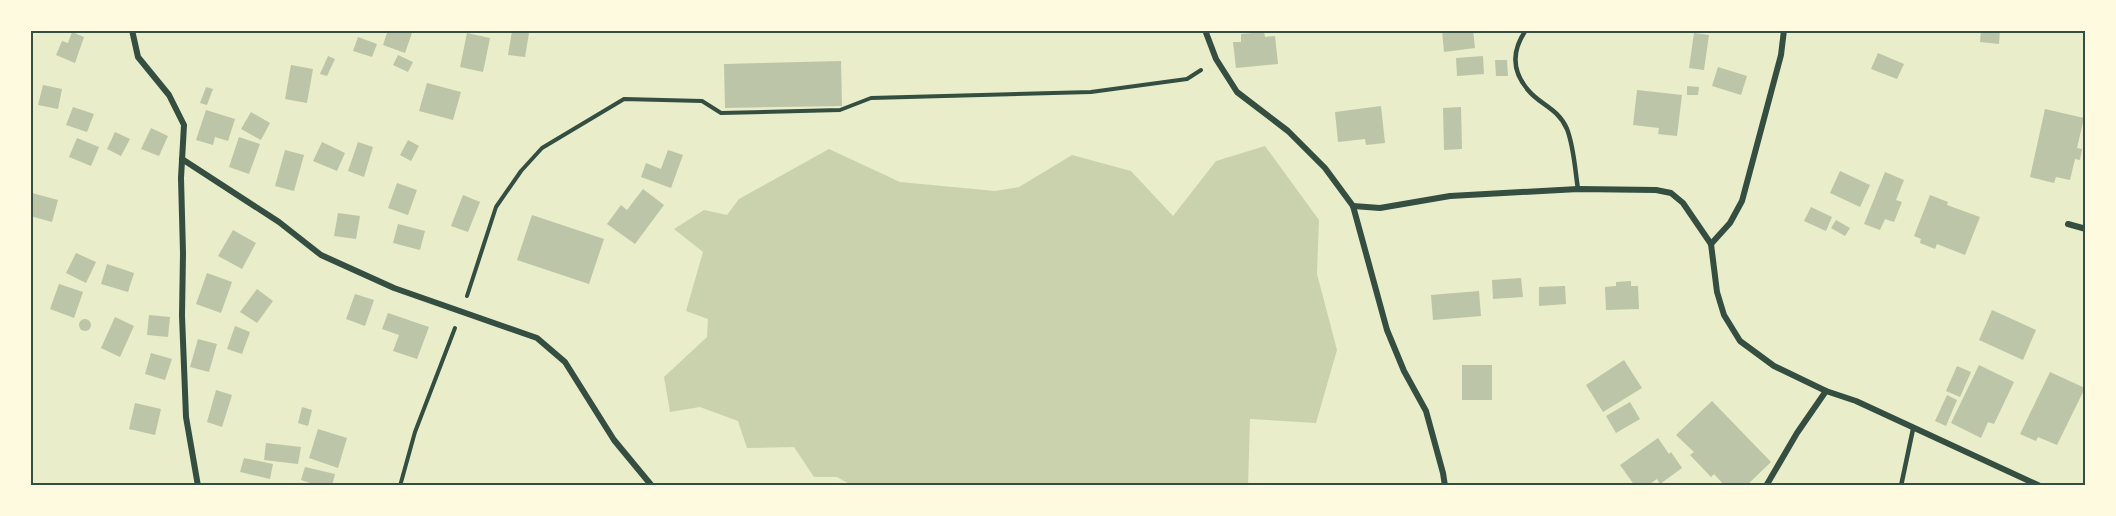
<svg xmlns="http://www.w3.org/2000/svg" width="2116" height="516" font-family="Manrope,sans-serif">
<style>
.green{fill:#cad2ad}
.building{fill:#bcc5a7}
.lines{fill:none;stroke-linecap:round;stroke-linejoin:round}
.path{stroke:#344e41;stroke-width:4}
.service{stroke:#344e41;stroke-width:4.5}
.minor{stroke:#344e41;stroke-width:6}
.neatline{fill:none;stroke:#344e41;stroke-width:2}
</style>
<rect width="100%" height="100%" fill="#e9edc9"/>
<polygon class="green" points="1265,146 1319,220 1317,274 1337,350 1316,423 1250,419 1248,486 929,486 926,483 900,486 853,486 837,477 814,477 794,447 747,448 738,421 700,407 670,412 664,377 707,337 708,319 686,311 703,252 674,229 704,210 727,215 739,199 829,149 900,182 995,191 1019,187 1072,155 1131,171 1173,216 1216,161"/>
<g class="building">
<polygon points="388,30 413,30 405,53 383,45"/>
<polygon points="1442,30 1473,30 1475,48 1444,52"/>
<polygon points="1981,30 2000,30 1999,44 1980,42"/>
<polygon points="512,31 529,33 525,57 508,55"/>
<polygon points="72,32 84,37 75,63 56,55 62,41 68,43"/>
<polygon points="1264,32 1265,37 1275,36 1278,64 1236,68 1233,42 1241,42 1241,34"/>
<polygon points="467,33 490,38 483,72 460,67"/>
<polygon points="1694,33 1709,35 1704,70 1689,68"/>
<polygon points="358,37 377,44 372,57 353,51"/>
<polygon points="1878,53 1904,64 1897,79 1871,69"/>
<polygon points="398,55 413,62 408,72 393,65"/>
<polygon points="328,56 335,59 327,76 320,74"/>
<polygon points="1483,56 1484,74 1457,76 1456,58"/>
<polygon points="1495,60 1507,60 1508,76 1496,76"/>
<polygon points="841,61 842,106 725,108 724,64"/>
<polygon points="291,65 313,69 307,103 285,99"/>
<polygon points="1718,67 1747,76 1741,95 1712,86"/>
<polygon points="427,83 461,92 453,120 419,111"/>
<polygon points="43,85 62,89 58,109 38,105"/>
<polygon points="1687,86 1699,87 1698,95 1687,95"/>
<polygon points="206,87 213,89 207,105 200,103"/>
<polygon points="1637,90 1682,95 1677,136 1658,134 1659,128 1633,125"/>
<polygon points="1381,106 1385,143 1366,145 1365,139 1338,142 1335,112"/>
<polygon points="73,107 94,114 87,132 66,125"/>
<polygon points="1461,107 1462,149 1444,150 1443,108"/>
<polygon points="2045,109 2084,118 2077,148 2082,149 2080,160 2075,159 2070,180 2056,177 2054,183 2030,177"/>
<polygon points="206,110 235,119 228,141 215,137 213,145 196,140"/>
<polygon points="251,112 270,123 261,140 241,129"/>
<polygon points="151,128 168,136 159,156 141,149"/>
<polygon points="115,132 130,139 121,156 107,149"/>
<polygon points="239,137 260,144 249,174 229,167"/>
<polygon points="77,138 99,147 91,166 69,157"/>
<polygon points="408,140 419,146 411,161 400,155"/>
<polygon points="322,142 345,153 337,171 313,161"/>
<polygon points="358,142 373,147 364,177 348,171"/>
<polygon points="285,150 304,155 294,191 275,186"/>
<polygon points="668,150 683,155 671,188 641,177 646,163 661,169"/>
<polygon points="1840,171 1870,185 1860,207 1830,193"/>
<polygon points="1885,172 1904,180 1896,200 1902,202 1894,222 1885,219 1880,230 1864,224"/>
<polygon points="397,183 417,190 408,215 388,208"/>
<polygon points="643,189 664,205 635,244 607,224 621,205 627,210"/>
<polygon points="32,193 58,200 52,222 30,216"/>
<polygon points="463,195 480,202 468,232 451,226"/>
<polygon points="1930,195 1948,202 1947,205 1980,217 1965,255 1937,244 1935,249 1920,243 1921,239 1914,236"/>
<polygon points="1811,207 1832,217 1826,231 1804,221"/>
<polygon points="338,213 360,216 356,239 334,236"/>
<polygon points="532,215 604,239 589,284 517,260"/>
<polygon points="1836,220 1850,228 1845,236 1831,228"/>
<polygon points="398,224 425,231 420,250 393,243"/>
<polygon points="233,230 256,243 242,269 218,256"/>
<polygon points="76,253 96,262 86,283 66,273"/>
<polygon points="107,264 134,273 128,292 101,284"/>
<polygon points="207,273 232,282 221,313 196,304"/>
<polygon points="1521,278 1523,297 1493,299 1492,280"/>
<polygon points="1631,281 1631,286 1638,286 1639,309 1606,310 1605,287 1616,286 1616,282"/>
<polygon points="59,284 83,292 74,318 50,309"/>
<polygon points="1565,286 1566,304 1539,306 1539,287"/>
<polygon points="257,289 273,301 257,323 240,312"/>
<polygon points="1479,291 1481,316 1433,320 1431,295"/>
<polygon points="355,294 374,300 365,326 346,319"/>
<polygon points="1992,310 2036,330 2023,360 1979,340"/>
<polygon points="388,313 429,327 417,359 393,351 399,335 382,329"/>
<polygon points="149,315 170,317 168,337 147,335"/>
<polygon points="115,317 134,326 120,357 101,348"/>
<circle cx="85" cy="325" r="6"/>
<polygon points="235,326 250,332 242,354 227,349"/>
<polygon points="198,339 217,344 209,372 190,367"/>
<polygon points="151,353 172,359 165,380 145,374"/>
<polygon points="1624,360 1642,388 1603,412 1586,385"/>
<rect x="1462" y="365" width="30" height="35"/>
<polygon points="1979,365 2014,382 1994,424 1988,422 1981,438 1951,423"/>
<polygon points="1957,366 1971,372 1960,397 1946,391"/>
<polygon points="2050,372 2085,388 2057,445 2038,437 2036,441 2020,434"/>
<polygon points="216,390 232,395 222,427 207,422"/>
<polygon points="1947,395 1957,400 1946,426 1935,421"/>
<polygon points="1712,401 1771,462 1746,486 1725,486 1714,474 1711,477 1690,455 1694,452 1676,435"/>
<polygon points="1630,402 1640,419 1616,433 1606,416"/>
<polygon points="135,403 161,409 155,435 129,429"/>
<polygon points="302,407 312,410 308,426 298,423"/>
<polygon points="318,429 347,438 338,468 309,458"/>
<polygon points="1658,438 1669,454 1671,452 1682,468 1660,484 1657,479 1647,486 1635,486 1620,465"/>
<polygon points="266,443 301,447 298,464 264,460"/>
<polygon points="244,458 273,464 270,479 240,472"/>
<polygon points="305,467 335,474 332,486 319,486 301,480"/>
</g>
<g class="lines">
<g class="path">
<polyline points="467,296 496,207 521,171 542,148 624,99 702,101 721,113 840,110 871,98 1091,92 1187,79 1201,70"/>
<polyline points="400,486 415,432 455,328"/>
</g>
<g class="service">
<path d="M1526,30C1512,50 1511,70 1528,90C1540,105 1558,108 1567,129C1574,147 1575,170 1578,189"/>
<polyline points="1901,486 1913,429"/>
</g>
<g class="minor">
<polyline points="132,30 138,57 169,95 184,125 181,178 183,253 182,316 186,417 198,486"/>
<polyline points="1205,30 1216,59 1237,92 1288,131 1325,168 1353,206 1387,330 1404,371 1426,411 1443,473 1445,486"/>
<polyline points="182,159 279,222 321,255 394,288 537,338 565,362 614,440 652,486"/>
<polyline points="1353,206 1380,208 1450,196 1578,189 1656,190 1671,193 1683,203 1711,244 1717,292 1724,315 1740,341 1774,366 1826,391 1856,401 2040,486"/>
<polyline points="2068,224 2086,229"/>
<polyline points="1711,244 1730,223 1742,201 1781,55 1784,30"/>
<polyline points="1766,486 1797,433 1826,391"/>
</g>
</g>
<rect width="2116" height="516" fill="none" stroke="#fefae0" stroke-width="63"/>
<rect x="32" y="32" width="2052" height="452" class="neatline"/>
</svg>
